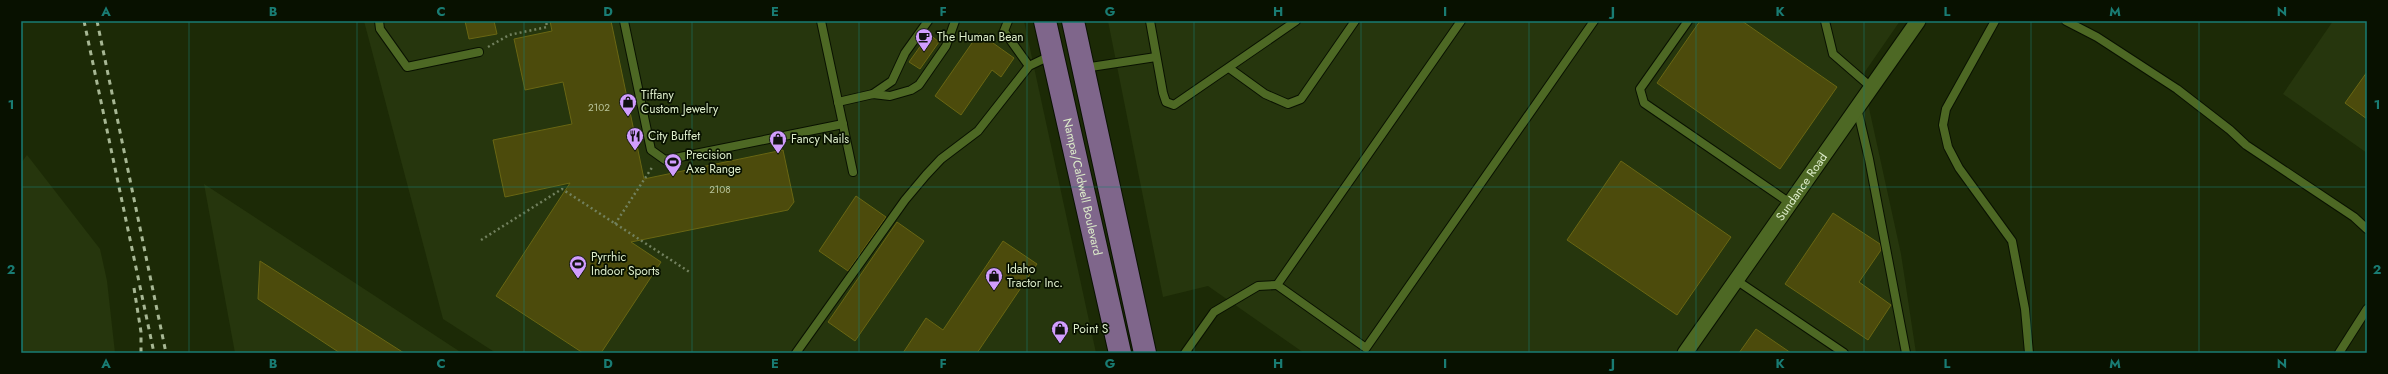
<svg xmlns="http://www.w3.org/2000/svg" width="2388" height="374" font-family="Jost,sans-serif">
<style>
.built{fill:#26360d}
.building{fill:#4c4b0c;stroke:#696613}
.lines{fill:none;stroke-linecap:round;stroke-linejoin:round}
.lane-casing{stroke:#091101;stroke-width:10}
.street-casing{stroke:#091101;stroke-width:17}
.primary-casing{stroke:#091101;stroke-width:24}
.path{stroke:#72815e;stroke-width:2.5;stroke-dasharray:2 3;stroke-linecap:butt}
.lane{stroke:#4d6824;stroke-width:8}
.street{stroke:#4d6824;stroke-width:15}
.primary{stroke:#7f668b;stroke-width:22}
.rail{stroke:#a7b794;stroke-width:3;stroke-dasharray:5 5;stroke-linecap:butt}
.grid{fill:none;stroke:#197c73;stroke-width:1;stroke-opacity:0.55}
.labels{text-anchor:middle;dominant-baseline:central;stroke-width:3.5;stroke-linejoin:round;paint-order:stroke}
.number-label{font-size:10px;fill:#b9c49a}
.poi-label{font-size:12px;fill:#ddedca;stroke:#081100;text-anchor:start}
.street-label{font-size:12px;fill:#ddedca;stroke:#081100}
.neatline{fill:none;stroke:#197c73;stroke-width:1.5}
.grid-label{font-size:13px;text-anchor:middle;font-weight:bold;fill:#197c73}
</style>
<rect width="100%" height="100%" fill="#1c2a06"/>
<g class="built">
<polygon points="364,21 1024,21 1096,353 496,353 443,319"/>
<polygon points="1108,21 1900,21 1862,76 1901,254 1916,353 1304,353 1208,286 1163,297"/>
<polygon points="2333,21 2367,21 2367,153 2283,94"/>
<polygon points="27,155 100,249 107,281 115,353 21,353 21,163"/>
<polygon points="204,184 462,353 235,353"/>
</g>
<g class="building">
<polygon points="465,21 494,21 497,34 469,39"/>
<polygon points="550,21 611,21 644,179 783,150 794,202 788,210 631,242 661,262 601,353 583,353 496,296 570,183 505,197 493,140 572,124 563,82 525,90 514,39 552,31"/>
<polygon points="1700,21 1742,21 1837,87 1780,169 1657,83"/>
<polygon points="979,33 1014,58 1001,77 992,70 961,115 935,96"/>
<polygon points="929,34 939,42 920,69 909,62"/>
<polygon points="2367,72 2367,119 2345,103"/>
<polygon points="1621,161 1731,237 1677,315 1567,240"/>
<polygon points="856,196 886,217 848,271 819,251"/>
<polygon points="1833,213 1880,244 1881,250 1859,282 1891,305 1868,340 1785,284"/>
<polygon points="897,222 924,241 855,341 828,322"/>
<polygon points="1003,241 1037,264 977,353 903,353 926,318 943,330"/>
<polygon points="260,261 404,353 340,353 258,299"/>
<polygon points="1756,329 1791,353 1739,353"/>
</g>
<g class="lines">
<g class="lane-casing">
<g id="lane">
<polyline points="379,21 380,29 407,67 479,52"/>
<polyline points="624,21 651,150 665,160 843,124"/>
<polyline points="821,21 853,172"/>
<polyline points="1008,21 1004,31 1029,66"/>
<polyline points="1150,21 1163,93 1166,102 1174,105 1296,21"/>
<polyline points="1461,21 1277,285 1366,348 1594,21"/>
<polyline points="1688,21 1640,89 1644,103 1790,203"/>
<polyline points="1825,21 1833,54 1871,87"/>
<polyline points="1995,21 1946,109 1943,125 1948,147 1959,168 2012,241 2025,309 2029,353"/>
<polyline points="2066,21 2097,37 2177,89 2230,130 2246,145 2354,217 2367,229"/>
<polyline points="1084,68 1156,57"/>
<polyline points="1229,68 1265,94 1288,104 1301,99 1355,21"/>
<polyline points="873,94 892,81 905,53 928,21"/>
<polyline points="838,102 873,94 890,96 911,90 919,85 946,46 955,21"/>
<polyline points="1857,108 1869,159 1906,353"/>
<polyline points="1736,280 1844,353"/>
<polyline points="796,353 905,200 926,175 941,159 978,131 1029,66 1052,55"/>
<polyline points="1185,353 1214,312 1258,286 1277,285"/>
<polyline points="2339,353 2367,309"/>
</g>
</g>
<g class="street-casing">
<g id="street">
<path id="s1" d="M1685,353L1918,21"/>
</g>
</g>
<g class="primary-casing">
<g id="primary">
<path id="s2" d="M1045,21L1120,353"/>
<polyline points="1073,21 1145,353"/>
</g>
</g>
<g class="path">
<polyline points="488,47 509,35 547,27 546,21"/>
<polyline points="615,224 653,166"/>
<polyline points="481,240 562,189 691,273"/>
</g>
<use href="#lane" class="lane"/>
<use href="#street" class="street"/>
<use href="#primary" class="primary"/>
<g class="rail">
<polyline points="84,21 154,353"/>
<polyline points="97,21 166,353"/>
<polyline points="134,288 141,332 141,353"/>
</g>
</g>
<path class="grid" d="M189,21V353M357,21V353M524,21V353M692,21V353M859,21V353M1027,21V353M1194,21V353M1361,21V353M1529,21V353M1696,21V353M1864,21V353M2031,21V353M2199,21V353M21,187H2367"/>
<defs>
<g id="cafe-pin" transform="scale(0.9)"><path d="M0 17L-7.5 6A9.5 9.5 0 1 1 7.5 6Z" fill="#d19dfe" stroke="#081100"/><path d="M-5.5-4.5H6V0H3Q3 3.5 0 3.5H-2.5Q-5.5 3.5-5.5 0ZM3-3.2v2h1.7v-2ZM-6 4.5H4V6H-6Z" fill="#111"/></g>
<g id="shop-pin" transform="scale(0.9)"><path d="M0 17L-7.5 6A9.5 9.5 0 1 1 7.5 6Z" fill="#d19dfe" stroke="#081100"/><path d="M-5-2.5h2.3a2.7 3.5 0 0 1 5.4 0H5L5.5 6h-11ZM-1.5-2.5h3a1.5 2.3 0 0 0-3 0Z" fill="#111"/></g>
<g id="restaurant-pin" transform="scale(0.9)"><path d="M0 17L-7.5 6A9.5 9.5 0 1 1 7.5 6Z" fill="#d19dfe" stroke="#081100"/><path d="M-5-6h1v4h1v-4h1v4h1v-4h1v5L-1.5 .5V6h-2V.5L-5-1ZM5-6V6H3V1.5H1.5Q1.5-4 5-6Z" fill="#111"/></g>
<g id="stadium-pin" transform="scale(0.9)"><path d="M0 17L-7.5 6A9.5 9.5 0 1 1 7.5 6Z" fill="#d19dfe" stroke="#081100"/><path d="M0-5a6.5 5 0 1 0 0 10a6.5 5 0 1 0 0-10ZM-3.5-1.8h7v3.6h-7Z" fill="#111"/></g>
</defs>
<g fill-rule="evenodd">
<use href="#cafe-pin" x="924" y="37"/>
<use href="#shop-pin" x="628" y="102"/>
<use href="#restaurant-pin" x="635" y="136"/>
<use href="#shop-pin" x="778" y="139"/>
<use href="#stadium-pin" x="673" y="162"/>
<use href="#stadium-pin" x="578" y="264"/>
<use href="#shop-pin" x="994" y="276"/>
<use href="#shop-pin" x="1060" y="329"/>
</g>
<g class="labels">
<g class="number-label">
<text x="599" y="107">2102</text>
<text x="720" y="189">2108</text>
</g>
<g class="poi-label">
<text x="937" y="37">The Human Bean</text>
<text x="641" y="95">Tiffany<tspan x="641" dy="14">Custom Jewelry</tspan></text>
<text x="648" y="136">City Buffet</text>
<text x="791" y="139">Fancy Nails</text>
<text x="686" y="155">Precision<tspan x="686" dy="14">Axe Range</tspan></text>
<text x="591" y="257">Pyrrhic<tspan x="591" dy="14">Indoor Sports</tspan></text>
<text x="1007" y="269">Idaho<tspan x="1007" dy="14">Tractor Inc.</tspan></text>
<text x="1073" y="329">Point S</text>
</g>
<g class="street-label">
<text stroke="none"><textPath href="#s2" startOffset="170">Nampa/Caldwell Boulevard</textPath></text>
<text stroke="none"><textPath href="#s1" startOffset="203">Sundance Road</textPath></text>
</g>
</g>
<rect width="2388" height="374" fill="none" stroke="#081100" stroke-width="44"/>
<rect x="22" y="22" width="2344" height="330" class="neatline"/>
<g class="grid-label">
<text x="106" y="16">A</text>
<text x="273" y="16">B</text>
<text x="441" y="16">C</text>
<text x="608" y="16">D</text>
<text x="775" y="16">E</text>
<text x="943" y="16">F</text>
<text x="1110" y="16">G</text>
<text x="1278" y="16">H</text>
<text x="1445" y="16">I</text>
<text x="1613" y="16">J</text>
<text x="1780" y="16">K</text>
<text x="1947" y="16">L</text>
<text x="2115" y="16">M</text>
<text x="2282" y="16">N</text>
<text x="11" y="109">1</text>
<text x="2377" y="109">1</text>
<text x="11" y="274">2</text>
<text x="2377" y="274">2</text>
<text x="106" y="368">A</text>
<text x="273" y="368">B</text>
<text x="441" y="368">C</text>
<text x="608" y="368">D</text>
<text x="775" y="368">E</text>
<text x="943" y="368">F</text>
<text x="1110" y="368">G</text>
<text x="1278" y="368">H</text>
<text x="1445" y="368">I</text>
<text x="1613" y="368">J</text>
<text x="1780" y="368">K</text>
<text x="1947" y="368">L</text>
<text x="2115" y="368">M</text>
<text x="2282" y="368">N</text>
</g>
</svg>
